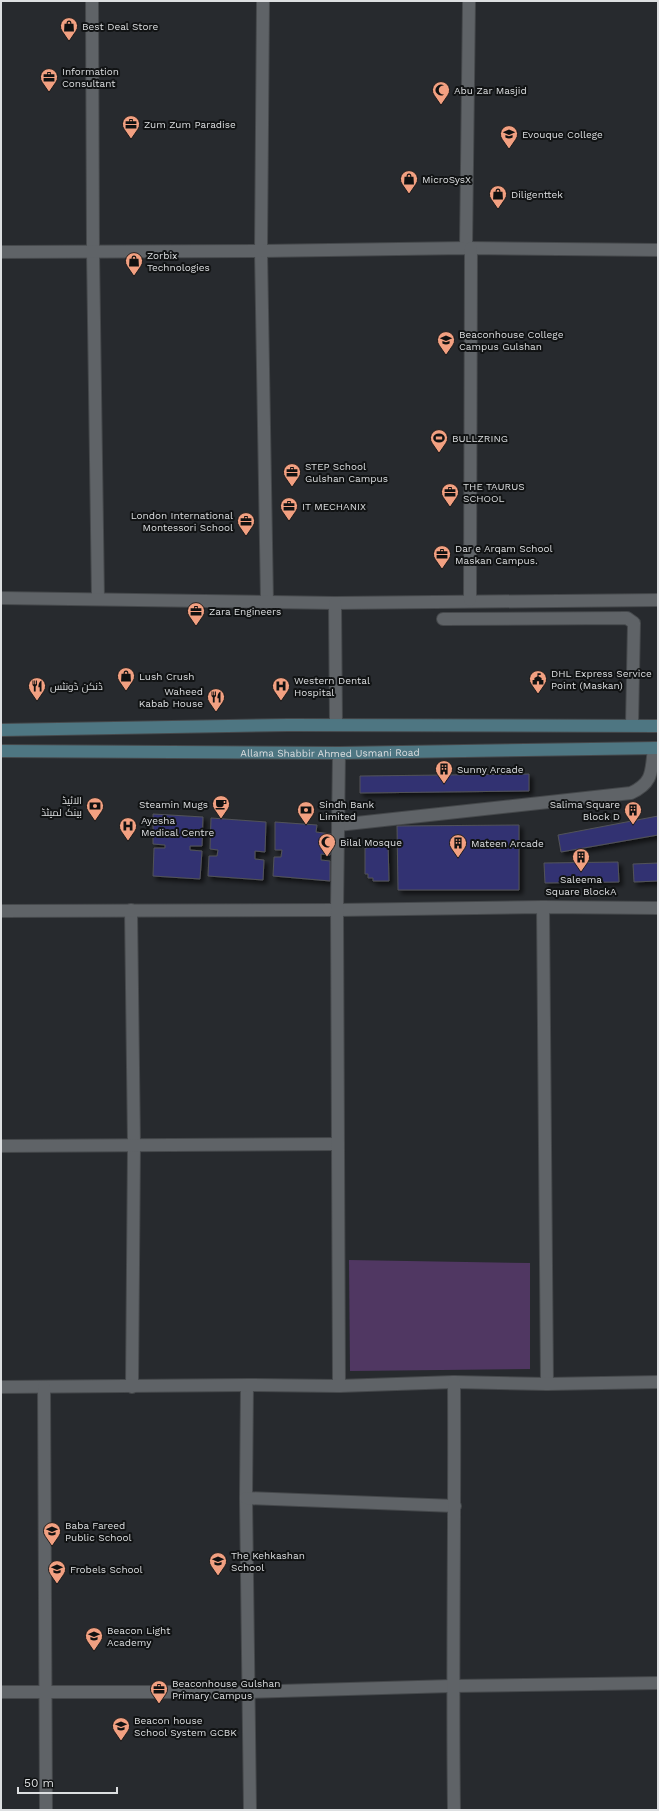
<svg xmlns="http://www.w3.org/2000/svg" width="659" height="1811" font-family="'Work Sans',Cairo,sans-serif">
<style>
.green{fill:#503762}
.building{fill:#333372;stroke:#525358;filter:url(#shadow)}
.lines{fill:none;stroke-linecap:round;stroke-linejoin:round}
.minor-casing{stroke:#45484b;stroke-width:14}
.secondary-casing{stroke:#45484b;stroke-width:14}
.minor{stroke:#5f6367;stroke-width:12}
.secondary{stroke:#4e7682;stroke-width:12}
.labels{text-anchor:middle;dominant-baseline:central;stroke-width:4;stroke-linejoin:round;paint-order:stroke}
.poi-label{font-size:10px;fill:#dddfe1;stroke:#111314;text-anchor:start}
.street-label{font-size:10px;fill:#dddfe1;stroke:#111314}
</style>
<defs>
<filter id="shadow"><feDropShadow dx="3.5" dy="3.5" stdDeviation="2" flood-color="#0009"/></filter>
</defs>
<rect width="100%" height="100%" fill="#272a2e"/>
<polygon class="green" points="349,1260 530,1263 530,1369 350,1371"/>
<g class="building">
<polygon points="529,774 529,791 360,793 360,776"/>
<polygon points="153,814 203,817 202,846 190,846 190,850 202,851 200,879 153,876 154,848 165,848 165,845 153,844"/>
<polygon points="658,816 658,835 561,852 558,835"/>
<polygon points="211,818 266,822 265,852 255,851 255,859 264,860 263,880 208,876 209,856 217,856 218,850 210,849"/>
<polygon points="275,822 317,825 316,832 331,834 330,855 321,854 321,860 330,861 330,881 273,876 274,857 281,857 282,850 275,850"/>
<polygon points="519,825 519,890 398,890 397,826"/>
<polygon points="373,841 388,841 389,881 373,881 373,878 368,878 368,874 365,874 365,848 367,848 367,844 373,844"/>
<polygon points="618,862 619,882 545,883 544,863"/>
<polygon points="658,863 658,881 634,882 633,864"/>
</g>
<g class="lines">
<g class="minor-casing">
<g id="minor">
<polyline points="92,1 93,252 98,599"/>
<polyline points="263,1 261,251 267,601"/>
<polyline points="466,248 469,1"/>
<polyline points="1,252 261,251 466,248 658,250"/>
<polyline points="1,598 335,603 658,600"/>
<polyline points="470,600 471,248"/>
<polyline points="335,603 336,725"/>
<polyline points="443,619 627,618 634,623 632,725"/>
<path d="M338,825L631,793C654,782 651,771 654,748"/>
<polyline points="543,907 547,1384"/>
<polyline points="131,910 134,1145 132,1387"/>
<polyline points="1,911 337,910 543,907 658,908"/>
<polyline points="1,1146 338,1144"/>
<polyline points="247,1385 246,1498 250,1810"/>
<polyline points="339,1386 337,910 339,753"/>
<polyline points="1,1387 247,1385 339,1386 454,1382 547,1384 658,1382"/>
<polyline points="44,1387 46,1810"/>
<polyline points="246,1498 455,1506"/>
<polyline points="1,1692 249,1692 452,1686 658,1683"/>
<path d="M454,1810C452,1667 455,1525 454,1382"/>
</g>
</g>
<g class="secondary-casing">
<g id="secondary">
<polyline points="1,730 288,725 658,726"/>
<path id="s1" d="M1,751L339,753L658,748"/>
</g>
</g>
<use href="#minor" class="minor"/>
<use href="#secondary" class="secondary"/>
</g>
<defs>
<g id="shop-pin" transform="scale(0.9)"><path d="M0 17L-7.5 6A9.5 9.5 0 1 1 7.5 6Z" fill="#f2a081" stroke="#111314"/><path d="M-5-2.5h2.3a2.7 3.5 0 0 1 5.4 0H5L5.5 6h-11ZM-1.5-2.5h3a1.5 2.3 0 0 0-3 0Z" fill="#111"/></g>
<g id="office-pin" transform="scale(0.9)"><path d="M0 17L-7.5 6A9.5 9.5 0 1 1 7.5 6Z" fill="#f2a081" stroke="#111314"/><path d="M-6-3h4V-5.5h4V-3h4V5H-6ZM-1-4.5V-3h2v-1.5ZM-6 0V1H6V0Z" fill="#111"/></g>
<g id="mosque-pin" transform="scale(0.9)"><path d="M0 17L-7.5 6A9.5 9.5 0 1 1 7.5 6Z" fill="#f2a081" stroke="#111314"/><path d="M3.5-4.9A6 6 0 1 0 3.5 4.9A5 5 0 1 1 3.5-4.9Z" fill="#111"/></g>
<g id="university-pin" transform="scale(0.9)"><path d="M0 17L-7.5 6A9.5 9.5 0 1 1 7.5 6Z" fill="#f2a081" stroke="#111314"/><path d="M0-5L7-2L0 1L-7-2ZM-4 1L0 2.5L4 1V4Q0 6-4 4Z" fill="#111"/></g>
<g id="stadium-pin" transform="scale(0.9)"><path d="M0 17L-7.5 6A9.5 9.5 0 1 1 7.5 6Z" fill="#f2a081" stroke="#111314"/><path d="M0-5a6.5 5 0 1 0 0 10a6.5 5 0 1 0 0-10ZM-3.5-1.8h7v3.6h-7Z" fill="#111"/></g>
<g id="civic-pin" transform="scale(0.9)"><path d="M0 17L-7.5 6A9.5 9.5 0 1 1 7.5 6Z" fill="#f2a081" stroke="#111314"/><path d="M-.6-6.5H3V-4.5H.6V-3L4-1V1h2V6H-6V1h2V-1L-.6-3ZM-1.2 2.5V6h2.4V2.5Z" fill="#111"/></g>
<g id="restaurant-pin" transform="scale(0.9)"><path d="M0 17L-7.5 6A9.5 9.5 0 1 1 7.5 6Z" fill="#f2a081" stroke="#111314"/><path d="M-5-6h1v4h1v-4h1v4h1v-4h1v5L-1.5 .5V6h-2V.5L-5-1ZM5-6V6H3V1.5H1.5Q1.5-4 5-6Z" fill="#111"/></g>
<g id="hospital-pin" transform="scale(0.9)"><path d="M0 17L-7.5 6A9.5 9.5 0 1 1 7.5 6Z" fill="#f2a081" stroke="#111314"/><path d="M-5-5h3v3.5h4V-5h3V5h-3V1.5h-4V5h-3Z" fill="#111"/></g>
<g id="building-pin" transform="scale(0.9)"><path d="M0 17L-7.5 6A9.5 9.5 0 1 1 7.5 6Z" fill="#f2a081" stroke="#111314"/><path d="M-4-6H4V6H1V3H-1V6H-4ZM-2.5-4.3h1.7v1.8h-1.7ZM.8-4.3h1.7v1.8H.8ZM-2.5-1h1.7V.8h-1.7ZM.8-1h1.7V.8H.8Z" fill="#111"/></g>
<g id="cafe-pin" transform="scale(0.9)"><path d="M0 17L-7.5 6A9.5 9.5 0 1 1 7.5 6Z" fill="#f2a081" stroke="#111314"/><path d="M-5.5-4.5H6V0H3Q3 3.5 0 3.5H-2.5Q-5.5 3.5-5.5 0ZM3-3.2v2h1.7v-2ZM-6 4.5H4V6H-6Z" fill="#111"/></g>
<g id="bank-pin" transform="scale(0.9)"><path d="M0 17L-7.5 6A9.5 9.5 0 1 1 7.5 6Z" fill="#f2a081" stroke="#111314"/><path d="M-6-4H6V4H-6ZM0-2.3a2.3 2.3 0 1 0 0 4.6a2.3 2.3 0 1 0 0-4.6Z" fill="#111"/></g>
<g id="school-pin" transform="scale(0.9)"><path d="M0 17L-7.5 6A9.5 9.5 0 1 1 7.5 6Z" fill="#f2a081" stroke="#111314"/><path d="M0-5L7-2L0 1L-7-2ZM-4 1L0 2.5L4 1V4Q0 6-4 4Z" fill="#111"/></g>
</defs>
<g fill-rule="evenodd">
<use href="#shop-pin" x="69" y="26"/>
<use href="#office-pin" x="49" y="77"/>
<use href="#mosque-pin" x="441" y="90"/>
<use href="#office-pin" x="131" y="124"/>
<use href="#university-pin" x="509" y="134"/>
<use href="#shop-pin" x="409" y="179"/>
<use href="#shop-pin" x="498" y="194"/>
<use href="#shop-pin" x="134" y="261"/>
<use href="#university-pin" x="446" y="340"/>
<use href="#stadium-pin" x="439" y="438"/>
<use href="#office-pin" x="292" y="472"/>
<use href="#office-pin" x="450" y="492"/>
<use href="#office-pin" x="289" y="506"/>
<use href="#office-pin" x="246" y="521"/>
<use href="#office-pin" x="442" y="554"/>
<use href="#office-pin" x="196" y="611"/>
<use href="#shop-pin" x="126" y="676"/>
<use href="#civic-pin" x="538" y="679"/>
<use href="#restaurant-pin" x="37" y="686"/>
<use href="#hospital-pin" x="281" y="686"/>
<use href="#restaurant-pin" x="216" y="697"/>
<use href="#building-pin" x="444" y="769"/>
<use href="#cafe-pin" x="221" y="804"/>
<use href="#bank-pin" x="95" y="806"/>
<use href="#bank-pin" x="306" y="810"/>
<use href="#building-pin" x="633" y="810"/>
<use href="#hospital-pin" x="128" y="826"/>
<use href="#mosque-pin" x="327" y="842"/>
<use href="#building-pin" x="458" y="843"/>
<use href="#building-pin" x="581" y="857"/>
<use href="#school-pin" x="52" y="1531"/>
<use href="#school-pin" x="218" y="1561"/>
<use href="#school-pin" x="57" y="1569"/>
<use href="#school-pin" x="94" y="1636"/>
<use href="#office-pin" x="159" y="1689"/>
<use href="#school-pin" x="121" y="1726"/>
</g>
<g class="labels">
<g class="poi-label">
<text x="82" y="26">Best Deal Store</text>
<text x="62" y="71">Information<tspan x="62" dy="12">Consultant</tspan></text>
<text x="454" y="90">Abu Zar Masjid</text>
<text x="144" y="124">Zum Zum Paradise</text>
<text x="522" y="134">Evouque College</text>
<text x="422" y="179">MicroSysX</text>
<text x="511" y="194">Diligenttek</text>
<text x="147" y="255">Zorbix<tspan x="147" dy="12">Technologies</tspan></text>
<text x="459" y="334">Beaconhouse College<tspan x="459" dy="12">Campus Gulshan</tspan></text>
<text x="452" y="438">BULLZRING</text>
<text x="305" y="466">STEP School<tspan x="305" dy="12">Gulshan Campus</tspan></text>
<text x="463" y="486">THE TAURUS<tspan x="463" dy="12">SCHOOL</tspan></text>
<text x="302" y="506">IT MECHANIX</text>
<text x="233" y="515" text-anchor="end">London International<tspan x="233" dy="12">Montessori School</tspan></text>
<text x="455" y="548">Dar e Arqam School<tspan x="455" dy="12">Maskan Campus.</tspan></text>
<text x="209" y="611">Zara Engineers</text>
<text x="551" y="673">DHL Express Service<tspan x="551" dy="12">Point (Maskan)</tspan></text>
<text x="139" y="676">Lush Crush</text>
<text x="294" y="680">Western Dental<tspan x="294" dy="12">Hospital</tspan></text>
<text x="50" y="686">ڈنکن ڈونٹس</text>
<text x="203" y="691" text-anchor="end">Waheed<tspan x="203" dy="12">Kabab House</tspan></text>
<text x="457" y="769">Sunny Arcade</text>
<text x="82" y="800" text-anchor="end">الائیڈ<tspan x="82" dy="12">بینک لمیٹڈ</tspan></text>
<text x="208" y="804" text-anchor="end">Steamin Mugs</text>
<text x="319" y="804">Sindh Bank<tspan x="319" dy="12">Limited</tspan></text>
<text x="620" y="804" text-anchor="end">Salima Square<tspan x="620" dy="12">Block D</tspan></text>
<text x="141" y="820">Ayesha<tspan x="141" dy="12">Medical Centre</tspan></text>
<text x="340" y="842">Bilal Mosque</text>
<text x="471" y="843">Mateen Arcade</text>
<text x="581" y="879" text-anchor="middle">Saleema<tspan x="581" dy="12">Square BlockA</tspan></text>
<text x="65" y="1525">Baba Fareed<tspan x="65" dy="12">Public School</tspan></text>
<text x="231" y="1555">The Kehkashan<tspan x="231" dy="12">School</tspan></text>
<text x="70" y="1569">Frobels School</text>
<text x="107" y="1630">Beacon Light<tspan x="107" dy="12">Academy</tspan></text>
<text x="172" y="1683">Beaconhouse Gulshan<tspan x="172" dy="12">Primary Campus</tspan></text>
<text x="134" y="1720">Beacon house<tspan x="134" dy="12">School System GCBK</tspan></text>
</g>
<g class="street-label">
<text stroke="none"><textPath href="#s1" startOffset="329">Allama Shabbir Ahmed Usmani Road</textPath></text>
</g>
</g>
<rect width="659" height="1811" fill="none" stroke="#dddfe1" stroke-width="4"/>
<path d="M18 1787v6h99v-6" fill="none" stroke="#dddfe1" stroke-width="2"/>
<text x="24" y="1787" font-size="12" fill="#dddfe1" stroke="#111314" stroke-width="3" paint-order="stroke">50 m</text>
</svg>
